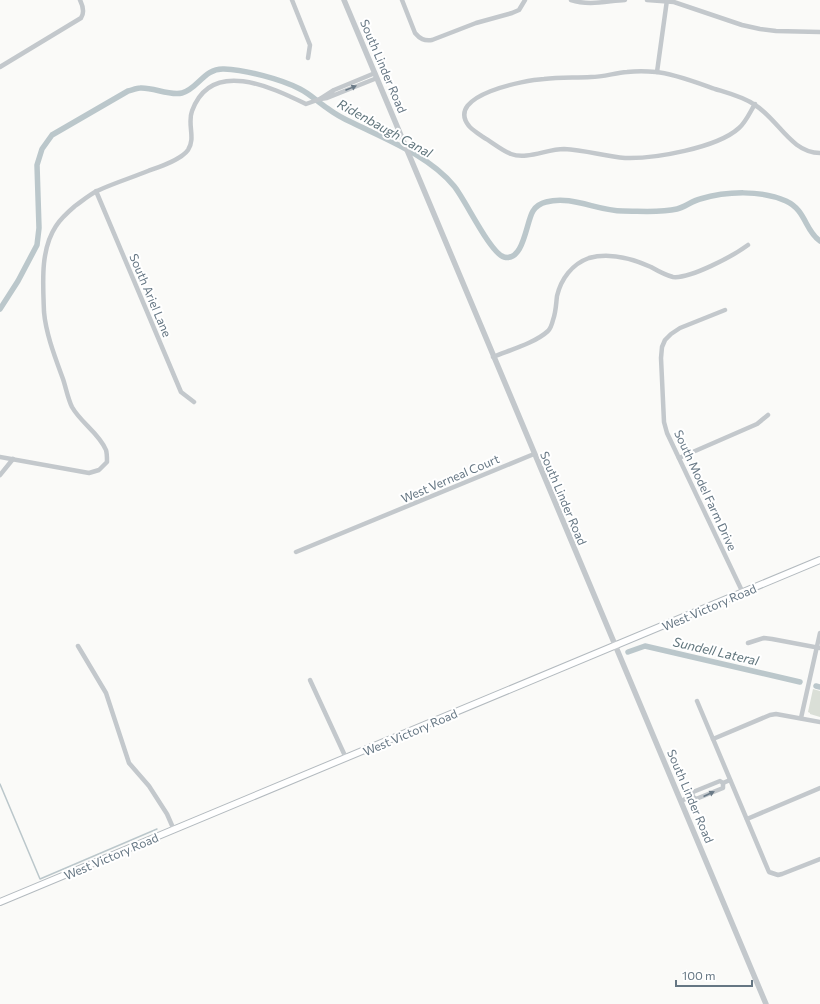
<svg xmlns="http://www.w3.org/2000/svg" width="820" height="1004" font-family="Commissioner,sans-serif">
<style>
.park{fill:#dadfd7}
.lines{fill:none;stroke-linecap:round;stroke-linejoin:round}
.stream{stroke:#bbc7cb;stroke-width:1.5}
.canal{stroke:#bbc7cb;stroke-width:5.5}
.secondary-casing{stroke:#b3babf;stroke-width:8}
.minor{stroke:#c3c8cc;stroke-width:4.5}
.tertiary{stroke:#c3c8cc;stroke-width:5.5}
.secondary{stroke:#fff;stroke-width:6}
.oneway{fill:#6a7a87}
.labels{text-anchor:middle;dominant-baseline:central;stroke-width:4;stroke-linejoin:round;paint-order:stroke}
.street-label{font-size:12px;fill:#657683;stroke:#fff}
.water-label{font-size:13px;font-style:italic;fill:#60757c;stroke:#fff}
</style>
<rect width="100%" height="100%" fill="#fafaf8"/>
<polygon class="park" points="813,689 820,691 820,717 810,714 810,713 808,712"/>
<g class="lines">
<polyline class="stream" points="0,784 40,879 157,829"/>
<g class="canal">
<path d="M0,309L18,281L37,245L39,228L37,165L42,149L52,135L128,91C132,90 137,88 140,88C153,87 169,96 182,93C198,89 204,68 224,69C246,70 281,79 300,89C310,94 318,102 327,108C335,114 344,119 353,123C388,140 429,156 454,186C465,199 490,253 504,257C524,262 526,222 533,211C535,207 541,203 546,202C572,195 597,211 623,211C641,211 660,213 677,209C685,207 692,201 700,199C727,191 761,190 786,201C806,210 805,231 820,241"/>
<polyline points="628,652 645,646 800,682"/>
<polyline points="816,686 820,687"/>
</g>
<g class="secondary-casing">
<polyline id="secondary" points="0,902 820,560"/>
</g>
<g class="minor">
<polyline points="292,0 310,45 308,58"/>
<path d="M402,0L415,33C420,39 424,41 432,40L476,23L512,13L519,10L525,0"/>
<path d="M571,0C589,6 607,1 625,0"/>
<polyline points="647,0 674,2 742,25 760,29 776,31 820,32"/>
<path d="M0,67L81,18C85,12 83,6 80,0"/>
<polyline points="657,72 667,0"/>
<polyline points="375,73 334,90 320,99 327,98 377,78"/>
<path d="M755,104C750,112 746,122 739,128C717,148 654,159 625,158C604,156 585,150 564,149C547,149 527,160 511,154C501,150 492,142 483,137C478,133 472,130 469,126C444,95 526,80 544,79C560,77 575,78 591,77C603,77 615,73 627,72C636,71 646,71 656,72C672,73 698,83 715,89C728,93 744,97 755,105C778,119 791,153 820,153"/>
<polyline points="96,191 181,392 194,402"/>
<polyline points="725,310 680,328 671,334 665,340 662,347 661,358 664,422 667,433 743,593"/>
<path d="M493,357C510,350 535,343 548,331C551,328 552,324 553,320C556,312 556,304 557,296C561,279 572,264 589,258C610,252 631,258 651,267C658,271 665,275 673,277C690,279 733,256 748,245"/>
<path d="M0,457L89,473L99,470L107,462C107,458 107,453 106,450C99,433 81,423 72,407C68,399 66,388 63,379C55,357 46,334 44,312C43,284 40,250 56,226C61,218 68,212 75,206C82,201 89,195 97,191C114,183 131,178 148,171C159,167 181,160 188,150C196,138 187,124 192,111C211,58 271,87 306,104L320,99"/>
<polyline points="679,458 757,424 768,415"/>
<polyline points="0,475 13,459"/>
<polyline points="296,552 534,454"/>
<polyline points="748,643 764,638 772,639 820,648"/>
<polyline points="78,646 106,693 129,763 149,786 167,814 174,830"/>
<polyline points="310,680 346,758"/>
<polyline points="697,701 769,872 778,875 782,874 820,859"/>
<polyline points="801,718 820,633"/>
<polyline points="713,739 770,715 776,714 820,722"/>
<polyline points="692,796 696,799 723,788 723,783"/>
<polyline points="681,801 692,796 693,792 720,781 723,783 730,780"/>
<polyline points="747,819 820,788"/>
</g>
<polyline class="tertiary" points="344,0 766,1004"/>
<use href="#secondary" class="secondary"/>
</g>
<defs><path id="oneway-solid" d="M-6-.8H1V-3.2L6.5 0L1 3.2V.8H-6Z"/></defs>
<g class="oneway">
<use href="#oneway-solid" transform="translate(351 88) rotate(-22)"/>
<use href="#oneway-solid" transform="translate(709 794) rotate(-24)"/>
</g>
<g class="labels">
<g class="street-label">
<text transform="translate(384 66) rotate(67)">South Linder Road</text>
<text transform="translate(151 295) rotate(67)">South Ariel Lane</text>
<text transform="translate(450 478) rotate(-23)">West Verneal Court</text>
<text transform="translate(706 490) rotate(65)">South Model Farm Drive</text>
<text transform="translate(564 498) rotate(67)">South Linder Road</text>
<text transform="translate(709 607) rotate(-23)">West Victory Road</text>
<text transform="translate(410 732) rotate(-23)">West Victory Road</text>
<text transform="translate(691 796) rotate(67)">South Linder Road</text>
<text transform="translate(111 856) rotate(-23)">West Victory Road</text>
</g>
<g class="water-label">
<text transform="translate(385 128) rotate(29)">Ridenbaugh Canal</text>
<text transform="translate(716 651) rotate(13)">Sundell Lateral</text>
</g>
</g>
<path d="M676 980v6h76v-6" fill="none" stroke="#657683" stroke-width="2"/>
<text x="682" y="980" font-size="12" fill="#657683" stroke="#ffffff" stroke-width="3" paint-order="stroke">100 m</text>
</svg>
